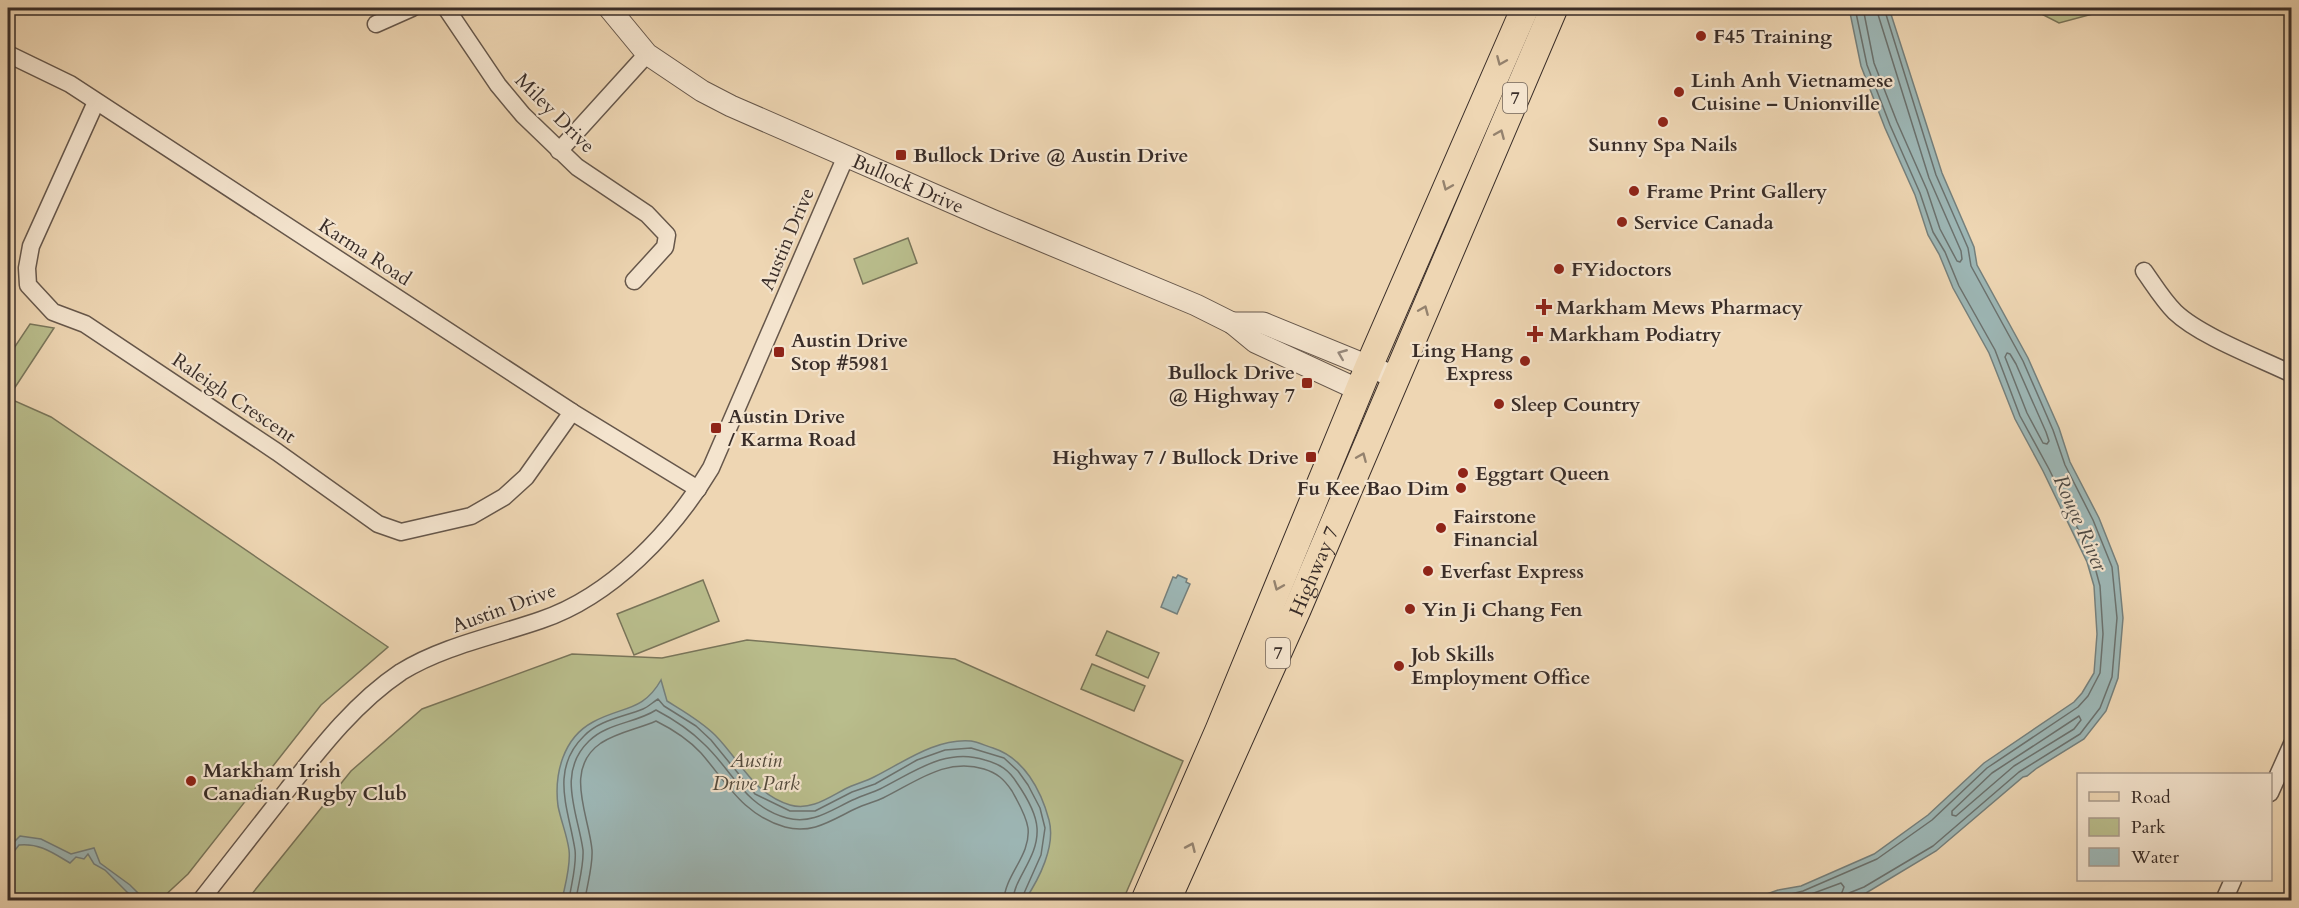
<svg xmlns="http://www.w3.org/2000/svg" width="2299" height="908" font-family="Cardo,serif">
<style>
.green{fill:#b9bd8c;stroke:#79755a;stroke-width:1.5}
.water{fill:#9db7b6;stroke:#75807d;stroke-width:1.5}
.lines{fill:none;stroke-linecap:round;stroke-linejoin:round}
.shore{stroke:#6b726f;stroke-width:1.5}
.minor-casing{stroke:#66574b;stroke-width:19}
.tertiary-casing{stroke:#66574b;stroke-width:23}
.primary-casing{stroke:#392d28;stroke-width:29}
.minor{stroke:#f4e4ce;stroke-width:16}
.tertiary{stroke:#f4e4ce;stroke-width:21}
.primary{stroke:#eed6b3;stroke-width:27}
.oneway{stroke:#94826e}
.oneway2{stroke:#96887b}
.poi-dot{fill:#8f2418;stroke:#f4e4ce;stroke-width:2}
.labels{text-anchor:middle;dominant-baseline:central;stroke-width:4.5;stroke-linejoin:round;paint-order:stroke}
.shield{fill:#f4e4ce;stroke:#71645a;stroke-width:1.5}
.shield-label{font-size:18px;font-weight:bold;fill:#392d28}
.poi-label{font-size:20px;font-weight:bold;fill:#392d28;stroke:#f4e4ce;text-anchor:start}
.street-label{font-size:20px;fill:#392d28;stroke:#f4e4ce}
.park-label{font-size:20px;font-style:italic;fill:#534a3c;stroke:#f4e4ce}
.water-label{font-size:21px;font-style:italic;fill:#4d4944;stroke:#f4e4ce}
</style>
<rect width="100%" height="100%" fill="#eed6b3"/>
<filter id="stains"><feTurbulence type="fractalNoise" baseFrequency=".00333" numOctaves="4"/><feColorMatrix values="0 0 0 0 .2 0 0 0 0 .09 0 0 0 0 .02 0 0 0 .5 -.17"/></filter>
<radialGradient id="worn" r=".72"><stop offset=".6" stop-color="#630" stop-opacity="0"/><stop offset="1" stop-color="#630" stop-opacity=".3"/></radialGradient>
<g class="green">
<polygon points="2030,8 2115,8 2059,23"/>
<polygon points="908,238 917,263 863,284 854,259"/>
<polygon points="30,324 54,328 8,398 51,417 388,647 321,705 188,874 160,900 8,900 8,357"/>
<polygon points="703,580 719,621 634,655 617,614"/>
<polygon points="1107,631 1159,653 1148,678 1096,655"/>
<polygon points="747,640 955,659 1183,761 1123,900 247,900 351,771 422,709 572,654 662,658"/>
<polygon points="1092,664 1145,686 1134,711 1081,689"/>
</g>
<g class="water">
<polygon points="1849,8 1889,8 1942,173 1974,247 1977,265 2028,358 2059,428 2070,462 2099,518 2118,566 2123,618 2118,678 2106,711 2084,739 2037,768 2027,776 2023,777 1936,851 1866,893 1845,900 1750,900 1778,890 1801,886 1874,854 1928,815 1984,763 2074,702 2082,693 2094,673 2097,634 2094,586 2087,562 2043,471 2015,419 1989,353 1953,288 1939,254 1928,235 1915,195 1885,128 1861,66"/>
<polygon points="1178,575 1187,579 1186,582 1190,584 1177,614 1161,607 1173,577 1176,578"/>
<path d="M661,680L667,701C683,711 701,721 715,735C740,760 753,794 790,805C810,811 828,798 845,789C854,784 865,782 874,777C904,762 936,738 971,741C978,742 986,746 993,748C1024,758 1041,790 1049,820C1056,846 1039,879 1025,900H562C565,885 571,866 569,850C567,835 561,821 558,806C554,774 563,738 593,722C622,706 643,712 661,680Z"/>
<path d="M20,836L41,839L71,854L94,848L100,863L130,885L145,900H135L105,870L94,864L88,854L84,859L76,857L70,863C53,853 40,843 19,845L12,854L8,872V848Z"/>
</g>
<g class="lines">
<g class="shore">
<polyline points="1863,8 1874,63 1897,122 1927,190 1940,229 1957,261 1960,262 1962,259 1961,251 1929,178 1876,8"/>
<polygon points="2007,353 2010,354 2016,364 2046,432 2049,441 2047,444 2043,443 2027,413 2005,357"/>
<polygon points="2079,716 2081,720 2074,729 2014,766 1956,816 1952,815 1952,811 1992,773"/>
<path d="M569,900C571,885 577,865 575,850C569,810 549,770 584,736C599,720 623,717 643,709C648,707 653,702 658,699L664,706L696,726L711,740L755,794L790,811H815L852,792L875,784L917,760L945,750L971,748L1004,758L1018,771L1028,785L1040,808L1045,828L1041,855L1021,900"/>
<path d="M576,900C578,885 584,866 583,850C578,813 556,773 589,741C607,723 636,723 656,710C673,719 690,730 704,744C733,771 744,806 787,818C813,825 832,809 855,799C863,795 872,793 880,789C914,772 946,747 985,760C1000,764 1009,770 1017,783C1026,796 1036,812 1037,828C1039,857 1014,878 1013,900"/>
<path d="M585,900C587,885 593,866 592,850C589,815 563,769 601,743C618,732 638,729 656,721C672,729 689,740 701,753C727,783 743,815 785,827C813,835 833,819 857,808C865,804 875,802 883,798C916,782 946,757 984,769C997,773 1004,779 1012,791C1018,802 1026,815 1028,828C1031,855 1005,875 1004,900"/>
<polyline points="1767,900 1803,891 1877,859 1932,820 1987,768 2078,707 2088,696 2100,673 2103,634 2100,586 2093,560 2049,469 2020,416 1995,350 1959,286 1945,252 1933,232 1920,193 1890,125 1867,65 1855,8"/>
<polyline points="1795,900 1841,883 1844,887 1839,900"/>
<polyline points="1846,900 1849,893 1864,887 1933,846 2019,772 2080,734 2100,708 2112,677 2117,618 2112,567 2093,520 2065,465 2053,430 2023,361 1971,266 1968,248 1936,175 1884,8"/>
</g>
<g class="minor-casing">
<g id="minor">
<polyline points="446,8 498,85 523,115 577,167 647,214 667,235 665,247 634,281"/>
<polyline points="376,24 412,8"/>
<polyline points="8,54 70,84 572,412 698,489"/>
<polyline points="96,102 31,246 27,268 28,285 53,312 85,324 277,452 378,524 401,532 471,516 504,497 526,477 572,412"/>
<polyline points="559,151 647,54"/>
<path d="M2144,271C2154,285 2163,300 2175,312C2200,336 2259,358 2292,374"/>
<polyline points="2270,793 2292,744"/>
<path d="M201,900C230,863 259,826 288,789C321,747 356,702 401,672C443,646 495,636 541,620C612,596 673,531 711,468L846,156"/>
<polyline points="2224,900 2233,880"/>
</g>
</g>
<g class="tertiary-casing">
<g id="tertiary">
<path id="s1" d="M609,8L647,54L702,91L731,106L992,220L1196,305L1232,323L1255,342L1359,390"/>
<polyline points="1232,323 1263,323 1395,377"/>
</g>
</g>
<g class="primary-casing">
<g id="primary">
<polyline points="1145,900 1219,730 1369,366 1525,8"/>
<path id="s2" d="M1167,900L1297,610L1554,8"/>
</g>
</g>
<use href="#minor" class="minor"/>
<use href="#tertiary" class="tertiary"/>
<use href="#primary" class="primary"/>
</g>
<defs><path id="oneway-chevron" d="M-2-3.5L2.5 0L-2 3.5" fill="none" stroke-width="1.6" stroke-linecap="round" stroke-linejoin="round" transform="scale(1.5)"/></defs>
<g class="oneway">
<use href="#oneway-chevron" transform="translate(1501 61) rotate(113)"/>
<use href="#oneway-chevron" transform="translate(1500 134) rotate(-67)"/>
<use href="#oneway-chevron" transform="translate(1447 186) rotate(113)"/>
<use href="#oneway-chevron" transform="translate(1424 310) rotate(-67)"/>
<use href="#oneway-chevron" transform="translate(1362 457) rotate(-67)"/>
<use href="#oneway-chevron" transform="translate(1278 586) rotate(113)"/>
<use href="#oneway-chevron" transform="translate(1191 847) rotate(-66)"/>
</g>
<use class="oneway2" href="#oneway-chevron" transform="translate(1342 354) rotate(-158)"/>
<g class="poi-dot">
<circle cx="1701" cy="36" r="6"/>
<circle cx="1679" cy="92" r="6"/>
<circle cx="1663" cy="122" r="6"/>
<rect x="895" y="149" width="12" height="12" rx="3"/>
<circle cx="1634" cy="191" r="6"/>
<circle cx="1622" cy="222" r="6"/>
<circle cx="1559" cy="269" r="6"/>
<path d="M1541 298h6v6h6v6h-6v6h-6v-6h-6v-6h6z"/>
<path d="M1532 325h6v6h6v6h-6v6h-6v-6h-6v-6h6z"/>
<rect x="773" y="346" width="12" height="12" rx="3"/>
<circle cx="1525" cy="361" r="6"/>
<rect x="1301" y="377" width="12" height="12" rx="3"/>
<circle cx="1499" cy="404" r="6"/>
<rect x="710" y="422" width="12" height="12" rx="3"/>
<rect x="1305" y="451" width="12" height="12" rx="3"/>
<circle cx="1463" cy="473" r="6"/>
<circle cx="1461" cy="488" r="6"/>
<circle cx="1441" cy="528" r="6"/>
<circle cx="1428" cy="571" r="6"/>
<circle cx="1410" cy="609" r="6"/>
<circle cx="1399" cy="666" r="6"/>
<circle cx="191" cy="781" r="6"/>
</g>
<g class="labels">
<g class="shield">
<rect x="1503" y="83" width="24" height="30" rx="4.5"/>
<rect x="1266" y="638" width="24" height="30" rx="4.5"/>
</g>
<g class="shield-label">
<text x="1515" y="98">7</text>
<text x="1278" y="653">7</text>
</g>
<g class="poi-label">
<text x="1713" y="36">F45 Training</text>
<text x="1691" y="80">Linh Anh Vietnamese<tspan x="1691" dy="23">Cuisine – Unionville</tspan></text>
<text x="1663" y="144" text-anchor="middle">Sunny Spa Nails</text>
<text x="913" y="155">Bullock Drive @ Austin Drive</text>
<text x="1646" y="191">Frame Print Gallery</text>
<text x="1634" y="222">Service Canada</text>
<text x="1571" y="269">FYidoctors</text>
<text x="1556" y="307">Markham Mews Pharmacy</text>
<text x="1549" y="334">Markham Podiatry</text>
<text x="791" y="340">Austin Drive<tspan x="791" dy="23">Stop #5981</tspan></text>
<text x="1513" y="350" text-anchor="end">Ling Hang<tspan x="1513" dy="23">Express</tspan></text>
<text x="1295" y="372" text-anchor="end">Bullock Drive<tspan x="1295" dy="23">@ Highway 7</tspan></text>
<text x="1511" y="404">Sleep Country</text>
<text x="728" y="416">Austin Drive<tspan x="728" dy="23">/ Karma Road</tspan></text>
<text x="1299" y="457" text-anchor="end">Highway 7 / Bullock Drive</text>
<text x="1475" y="473">Eggtart Queen</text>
<text x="1449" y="488" text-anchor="end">Fu Kee Bao Dim</text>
<text x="1453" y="516">Fairstone<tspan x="1453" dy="23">Financial</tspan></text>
<text x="1440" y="571">Everfast Express</text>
<text x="1422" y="609">Yin Ji Chang Fen</text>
<text x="1411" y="654">Job Skills<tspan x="1411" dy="23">Employment Office</tspan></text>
<text x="203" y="770">Markham Irish<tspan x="203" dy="23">Canadian Rugby Club</tspan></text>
</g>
<g class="street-label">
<text transform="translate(555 113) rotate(45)">Miley Drive</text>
<text stroke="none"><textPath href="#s1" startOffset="352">Bullock Drive</textPath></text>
<text transform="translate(787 239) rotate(-67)">Austin Drive</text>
<text transform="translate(365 252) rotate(33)">Karma Road</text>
<text transform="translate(234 398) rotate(34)">Raleigh Crescent</text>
<text stroke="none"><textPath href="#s2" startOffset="360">Highway 7</textPath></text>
<text transform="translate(504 608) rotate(-20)">Austin Drive</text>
</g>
<g class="park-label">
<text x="756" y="760">Austin<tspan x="756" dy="23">Drive Park</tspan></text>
</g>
<g class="water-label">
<text transform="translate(2080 523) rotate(66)">Rouge River</text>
</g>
</g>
<rect width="2299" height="908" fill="none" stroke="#eed6b3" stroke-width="30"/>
<rect x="9" y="9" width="2281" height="890" fill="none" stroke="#392d28" stroke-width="3"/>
<rect x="15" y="15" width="2269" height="878" fill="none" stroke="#392d28" stroke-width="1.5"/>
<rect x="2077" y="773" width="195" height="108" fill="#f4e4ce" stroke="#a99b8c" stroke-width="1.5"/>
<rect x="2089" y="792" width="30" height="9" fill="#eed6b3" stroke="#a99b8c" stroke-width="1.5"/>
<text x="2131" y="803" font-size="18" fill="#392d28">Road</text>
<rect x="2089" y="818" width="30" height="18" fill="#b9bd8c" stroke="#a99b8c" stroke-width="1.5"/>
<text x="2131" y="833" font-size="18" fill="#392d28">Park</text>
<rect x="2089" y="848" width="30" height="18" fill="#9db7b6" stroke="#a99b8c" stroke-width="1.5"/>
<text x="2131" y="863" font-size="18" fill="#392d28">Water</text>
<rect width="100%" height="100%" filter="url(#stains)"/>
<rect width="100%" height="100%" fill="url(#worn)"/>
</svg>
